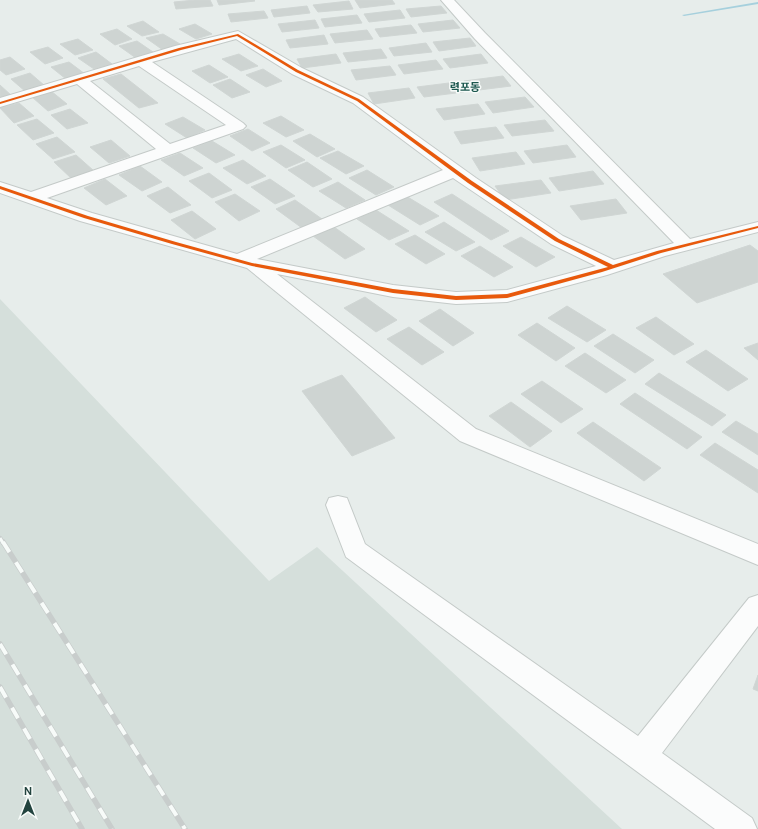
<svg xmlns="http://www.w3.org/2000/svg" width="758" height="829" font-family="'DM Sans','Noto Sans KR',sans-serif">
<style>
.built{fill:#d5dfdb}
.lines{fill:none;stroke-linecap:round;stroke-linejoin:round}
.stream{fill:#a6d0dd;fill-rule:evenodd}
.building{fill:#ced4d2;stroke:#d0d6d4}
.minor-casing{stroke:#c4cac8;stroke-width:2}
.minor{fill:#fbfcfc;fill-rule:evenodd}
.rail-far1-casing{stroke:#c8cdcc;stroke-width:4.5}
.rail-casing{stroke:#c8cdcc;stroke-width:5.5}
.rail-far1{stroke:#f7fbf9;stroke-width:3;stroke-dasharray:9;stroke-linecap:butt}
.rail{stroke:#f7fbf9;stroke-width:4;stroke-dasharray:12;stroke-linecap:butt}
.cycleway-casing{stroke:#f7fbf9;stroke-width:2}
.cycleway{fill:#e8590c;fill-rule:evenodd}
.labels{text-anchor:middle;dominant-baseline:central;stroke-width:3;stroke-linejoin:round;paint-order:stroke}
.far-quarter-label{font-size:11px;font-weight:bold;fill:#1c584f;stroke:#f7fbf9}
</style>
<rect width="100%" height="100%" fill="#e7edeb"/>
<polygon class="built" points="0,299 269,581 317,547 622,829 0,829"/>
<g class="lines">
<polygon class="stream" points="758,2 758,4 684,16 682,15"/>
</g>
<g class="building">
<polygon points="195,0 210,0 213,6 176,9 174,2"/>
<polygon points="217,0 254,0 255,1 219,5"/>
<polygon points="355,0 392,0 395,4 360,8"/>
<polygon points="349,1 353,9 318,12 313,5"/>
<polygon points="307,6 310,13 274,17 271,10"/>
<polygon points="441,6 447,13 411,17 406,9"/>
<polygon points="400,10 405,18 369,22 364,14"/>
<polygon points="264,11 268,18 231,22 228,14"/>
<polygon points="357,15 362,23 325,27 321,19"/>
<polygon points="315,20 319,28 282,32 278,24"/>
<polygon points="453,20 460,28 423,32 418,24"/>
<polygon points="143,21 159,32 142,36 127,26"/>
<polygon points="195,24 212,34 196,39 179,29"/>
<polygon points="411,25 417,33 380,37 375,29"/>
<polygon points="117,29 132,39 115,45 100,34"/>
<polygon points="367,30 373,39 335,43 330,34"/>
<polygon points="163,34 180,44 163,50 146,38"/>
<polygon points="324,35 328,44 290,48 286,40"/>
<polygon points="470,38 476,46 439,51 433,42"/>
<polygon points="78,39 93,50 75,55 60,44"/>
<polygon points="137,41 153,52 136,58 119,46"/>
<polygon points="426,43 432,52 394,56 389,48"/>
<polygon points="48,47 63,58 45,64 30,52"/>
<polygon points="381,49 387,58 348,62 343,53"/>
<polygon points="96,52 112,64 94,69 78,58"/>
<polygon points="239,54 258,66 241,71 222,59"/>
<polygon points="336,54 341,63 302,68 297,59"/>
<polygon points="481,54 488,63 450,68 443,59"/>
<polygon points="10,57 25,69 6,75 0,70 0,60"/>
<polygon points="436,60 443,69 404,74 398,65"/>
<polygon points="69,62 85,74 66,79 51,67"/>
<polygon points="209,65 228,77 210,83 192,71"/>
<polygon points="390,66 396,75 356,80 351,70"/>
<polygon points="263,69 282,81 266,87 246,75"/>
<polygon points="30,73 45,86 26,92 11,79"/>
<polygon points="121,74 158,103 139,108 103,79"/>
<polygon points="503,76 511,86 471,91 464,81"/>
<polygon points="230,79 250,92 232,98 213,85"/>
<polygon points="457,82 464,92 424,97 417,87"/>
<polygon points="0,85 12,96 0,100"/>
<polygon points="409,88 415,98 374,104 368,93"/>
<polygon points="51,91 67,104 48,111 32,97"/>
<polygon points="525,97 534,107 493,113 485,102"/>
<polygon points="19,103 34,116 14,123 0,108"/>
<polygon points="478,104 485,114 444,120 436,109"/>
<polygon points="70,109 88,123 67,129 51,115"/>
<polygon points="281,116 304,130 286,137 263,123"/>
<polygon points="183,117 205,130 187,138 165,124"/>
<polygon points="37,119 54,133 33,140 17,125"/>
<polygon points="545,120 554,131 512,136 504,125"/>
<polygon points="496,127 504,138 461,144 454,132"/>
<polygon points="248,129 270,143 252,151 230,136"/>
<polygon points="310,134 335,149 317,157 293,141"/>
<polygon points="57,137 75,152 53,159 36,144"/>
<polygon points="111,140 130,156 109,163 90,147"/>
<polygon points="212,141 235,155 216,163 193,148"/>
<polygon points="281,145 305,160 286,168 263,152"/>
<polygon points="567,145 576,157 533,163 524,151"/>
<polygon points="338,151 364,166 346,174 320,158"/>
<polygon points="516,152 525,164 480,171 472,158"/>
<polygon points="180,153 203,168 184,176 161,160"/>
<polygon points="76,155 94,171 72,179 54,162"/>
<polygon points="243,160 266,176 247,184 223,168"/>
<polygon points="307,162 332,179 313,187 288,170"/>
<polygon points="140,166 162,182 142,191 119,175"/>
<polygon points="367,170 394,187 376,195 349,178"/>
<polygon points="593,171 604,184 559,191 549,178"/>
<polygon points="209,173 232,190 212,198 189,181"/>
<polygon points="105,179 127,196 106,205 84,188"/>
<polygon points="270,179 295,196 275,204 251,187"/>
<polygon points="541,180 551,193 505,200 495,186"/>
<polygon points="338,182 365,200 346,208 319,191"/>
<polygon points="168,187 191,205 170,213 147,196"/>
<polygon points="235,194 260,211 239,221 215,202"/>
<polygon points="452,194 509,231 491,240 434,202"/>
<polygon points="406,196 439,216 420,225 388,205"/>
<polygon points="616,199 627,213 581,220 570,206"/>
<polygon points="295,200 322,219 302,228 276,209"/>
<polygon points="376,210 409,231 389,240 357,219"/>
<polygon points="192,211 216,229 195,239 171,220"/>
<polygon points="444,222 475,242 456,251 425,232"/>
<polygon points="334,227 365,249 345,259 313,236"/>
<polygon points="415,235 445,254 426,264 395,244"/>
<polygon points="521,237 555,257 536,267 503,246"/>
<polygon points="750,245 758,251 758,282 697,303 663,274"/>
<polygon points="480,246 513,267 494,277 461,256"/>
<polygon points="365,297 397,320 376,332 344,308"/>
<polygon points="567,306 606,330 587,342 548,318"/>
<polygon points="440,309 474,333 453,346 419,321"/>
<polygon points="656,317 694,344 674,355 636,328"/>
<polygon points="537,323 575,348 556,361 518,335"/>
<polygon points="409,327 444,352 422,365 387,339"/>
<polygon points="613,334 654,360 635,373 594,346"/>
<polygon points="758,343 758,360 744,348"/>
<polygon points="706,350 748,379 728,391 686,362"/>
<polygon points="585,353 626,380 606,393 565,366"/>
<polygon points="659,373 726,415 712,426 645,384"/>
<polygon points="342,375 395,438 352,456 302,391"/>
<polygon points="542,381 583,409 561,423 521,394"/>
<polygon points="635,393 702,437 687,449 620,404"/>
<polygon points="511,402 552,431 530,447 489,416"/>
<polygon points="736,421 758,434 758,455 722,432"/>
<polygon points="593,422 661,468 644,481 577,433"/>
<polygon points="715,443 758,470 758,493 700,455"/>
<polygon points="758,675 758,691 753,689"/>
</g>
<g class="lines">
<g class="minor-casing">
<g id="minor">
<path d="M441,0H454L485,33L690,239L758,222V232L665,256L607,275L507,302L456,304L393,297L277,274L476,429L758,544V565L460,441L247,268L80,221L0,193V182L31,192L156,149L77,84L0,107V98L175,46L238,31L302,68L363,97L476,178L563,236L614,260L674,243L475,39ZM236,39L292,74L353,103L443,170L237,254L92,213L47,198L243,129L246,126L243,123L152,62ZM139,66L226,125L170,144L90,81ZM453,178L551,244L596,266L507,290L456,292L393,285L257,259Z"/>
<polygon points="338,496 347,498 365,544 638,736 749,598 758,595 758,626 662,753 752,818 757,829 715,829 346,557 326,505 329,498"/>
</g>
</g>
<use href="#minor" class="minor"/>
<g class="rail-far1-casing">
<polyline id="rail-far1" points="0,538 3,543"/>
</g>
<g class="rail-casing">
<g id="rail">
<polyline points="3,542 185,829"/>
<polyline points="0,644 112,829"/>
<polyline points="0,687 82,829"/>
</g>
</g>
<use href="#rail-far1" class="rail-far1"/>
<use href="#rail" class="rail"/>
<g class="cycleway-casing">
<polygon id="cycleway" points="238,34 298,70 359,99 472,181 559,239 613,265 657,251 758,226 758,228 661,253 602,272 507,298 456,300 393,293 252,266 172,244 84,218 0,189 0,186 88,216 176,242 252,263 393,289 456,296 507,294 608,267 555,241 468,183 357,101 296,72 237,36 181,50 0,104 0,102 179,48"/>
</g>
<use href="#cycleway" class="cycleway"/>
</g>
<g class="labels">
<g class="far-quarter-label">
<text x="465" y="87">력포동</text>
</g>
</g>
<g transform="translate(28 801)" stroke="#f7fbf9" stroke-width="3" paint-order="stroke">
<path d="M0-3L7 15L0 10L-7 15Z" fill="#22433e"/>
<text y="-6" font-size="11" font-weight="bold" text-anchor="middle" fill="#22433e">N</text>
</g>
</svg>
